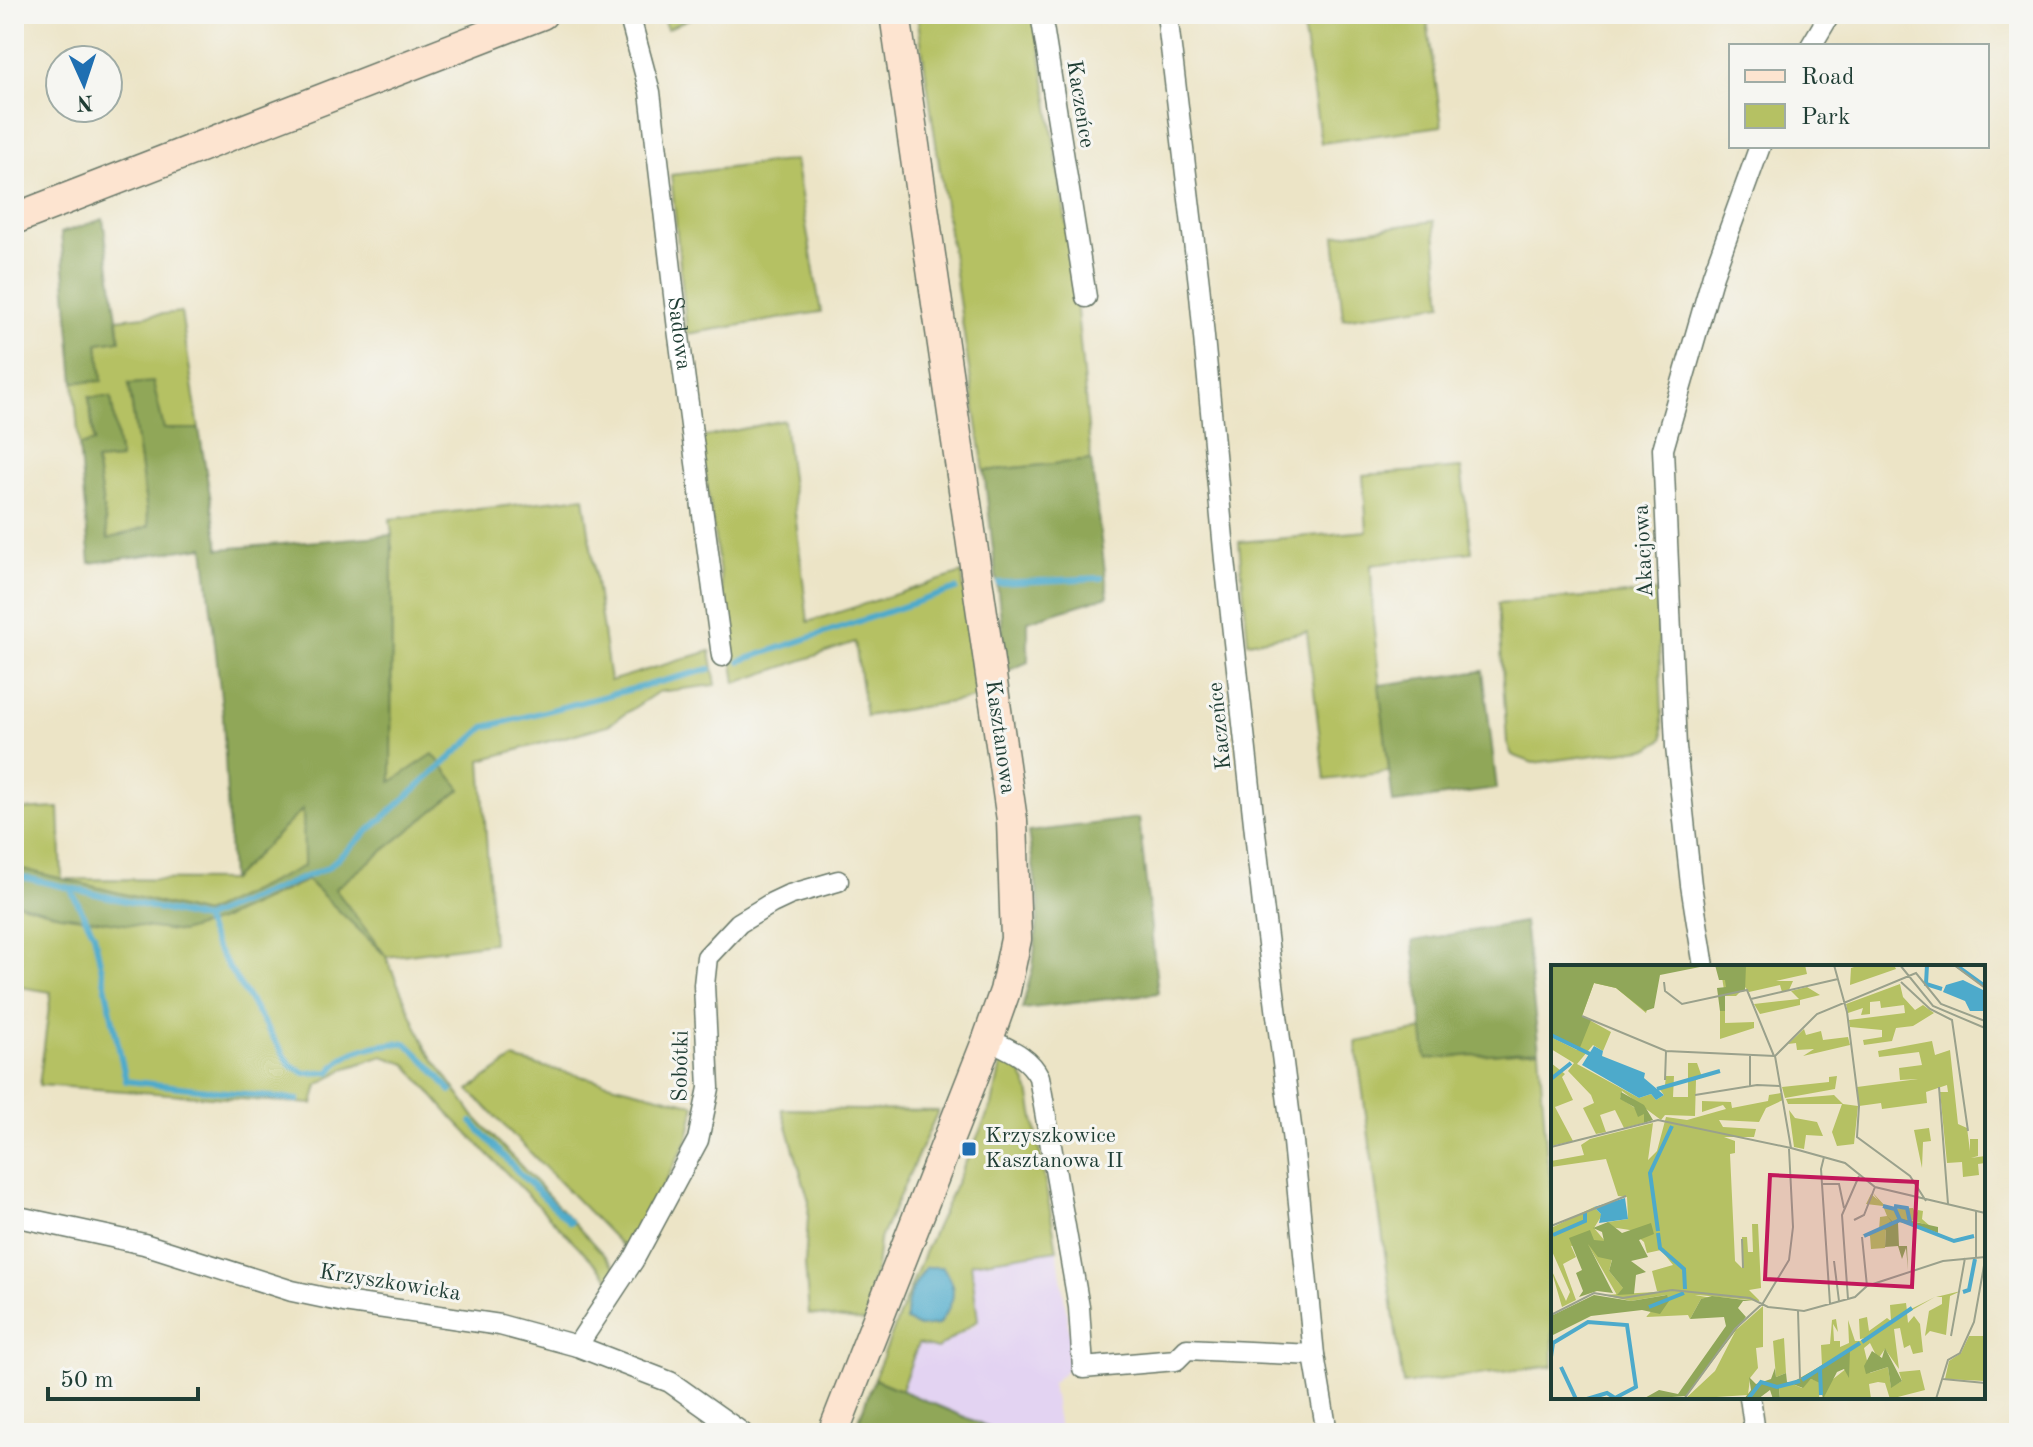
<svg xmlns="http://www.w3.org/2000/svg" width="2033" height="1447" font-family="'Old Standard TT',serif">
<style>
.built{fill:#e3d3f2}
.green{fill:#b5c163;stroke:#6a7f4c;stroke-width:2}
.forest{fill:#90a759;stroke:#587246;stroke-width:2}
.water{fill:#4daacb;stroke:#367480;stroke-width:2}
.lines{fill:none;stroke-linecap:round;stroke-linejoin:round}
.stream{stroke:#4daacb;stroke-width:6}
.street-casing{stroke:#677767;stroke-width:23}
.secondary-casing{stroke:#677767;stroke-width:33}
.street{stroke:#fff;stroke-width:20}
.secondary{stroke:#fde4d0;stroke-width:30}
.poi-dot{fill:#1f6fb2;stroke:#f6f6f2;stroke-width:3}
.labels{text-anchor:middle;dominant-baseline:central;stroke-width:6;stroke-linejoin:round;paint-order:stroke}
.street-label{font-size:22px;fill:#1f3d34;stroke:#f6f6f2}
.poi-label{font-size:22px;fill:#1f3d34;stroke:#f6f6f2;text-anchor:start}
.inset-river{fill:none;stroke:#4daacb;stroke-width:4}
.inset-road{fill:none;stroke:#9aa18c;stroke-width:2}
.view{fill:#c2185b;fill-opacity:0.15;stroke:#c2185b;stroke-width:4}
.inset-edge{fill:none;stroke:#1f3d34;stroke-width:4}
</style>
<rect width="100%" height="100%" fill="#f6f6f2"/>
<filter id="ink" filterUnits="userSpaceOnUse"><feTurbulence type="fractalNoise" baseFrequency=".0125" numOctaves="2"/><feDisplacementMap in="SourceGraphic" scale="16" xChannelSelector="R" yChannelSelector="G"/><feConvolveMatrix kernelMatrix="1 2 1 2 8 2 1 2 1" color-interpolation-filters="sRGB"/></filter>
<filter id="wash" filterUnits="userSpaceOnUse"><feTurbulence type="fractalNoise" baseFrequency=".006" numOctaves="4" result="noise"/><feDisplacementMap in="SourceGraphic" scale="32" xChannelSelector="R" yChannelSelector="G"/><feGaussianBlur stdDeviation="1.8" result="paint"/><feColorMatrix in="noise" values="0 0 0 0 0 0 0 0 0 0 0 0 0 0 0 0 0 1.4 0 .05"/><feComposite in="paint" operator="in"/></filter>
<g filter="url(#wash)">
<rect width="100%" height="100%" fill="#ece4c6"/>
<polygon class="built" points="1057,1250 1074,1363 1052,1383 1059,1430 996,1430 901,1390 918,1344 937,1349 978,1323 970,1263"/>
<g class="green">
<polygon points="661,14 699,14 667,29"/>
<polygon points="917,14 1035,14 1073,268 1091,460 984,471"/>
<polygon points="1301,14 1426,14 1442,126 1321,143"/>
<polygon points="795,160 821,312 687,334 671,175"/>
<polygon points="1434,221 1442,304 1343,319 1335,235"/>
<polygon points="181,312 199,429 163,429 129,385 149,526 108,539 96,460 120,459 111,398 89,397 94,443 79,446 74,382 102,381 98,343 120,340 118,319"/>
<polygon points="784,420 808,622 962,573 976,698 866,716 855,642 736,683 700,438"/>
<polygon points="1461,468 1472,552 1371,565 1373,620 1389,772 1325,780 1307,632 1248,642 1239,542 1367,531 1363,475"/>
<polygon points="584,497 610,681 710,651 716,685 658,692 608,725 481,760 493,943 386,957 426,1048 474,1116 617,1269 612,1281 447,1112 406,1064 383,1056 344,1069 318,1085 313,1104 39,1085 51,992 14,986 14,902 60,915 218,921 307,880 381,950 334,889 391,783 392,535 390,519"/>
<polygon points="1657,592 1663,739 1650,748 1533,763 1512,755 1507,743 1498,603"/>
<polygon points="59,808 62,879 231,880 304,808 304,867 204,914 14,867 14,810"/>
<polygon points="1423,1030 1427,1059 1539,1050 1547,1158 1553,1193 1553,1366 1403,1384 1356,1042"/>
<polygon points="513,1059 695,1105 688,1139 628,1252 469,1090"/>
<polygon points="1002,1061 1018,1066 1029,1090 1057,1250 971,1263 978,1320 937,1349 918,1344 901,1390 874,1379 925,1251 992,1105"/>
<polygon points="782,1109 938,1111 879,1241 876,1269 870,1288 878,1293 865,1322 809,1314 805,1264 809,1201"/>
</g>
<g class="forest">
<polygon points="103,219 120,340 98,343 102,381 74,382 61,233"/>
<polygon points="153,382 164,429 199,429 219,549 392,535 391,782 433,754 461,789 335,889 386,956 307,880 218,921 181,932 60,915 14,902 14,867 204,914 304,866 303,809 231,880 223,716 204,547 90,563 79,446 94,442 89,397 111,397 120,459 96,461 108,539 149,526 129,384"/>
<polygon points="1091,460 1108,596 1028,621 1028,662 1007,671 984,471"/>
<polygon points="1483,671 1497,789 1393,803 1379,685"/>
<polygon points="1139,818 1158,993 1022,1009 1033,967 1039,904 1028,832"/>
<polygon points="1524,922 1539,1050 1426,1059 1413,941"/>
<polygon points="874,1379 996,1430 995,1433 854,1433"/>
</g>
<path class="water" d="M926,1267H942C960,1290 954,1303 938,1325L919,1327L906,1321C905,1298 914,1285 926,1267Z"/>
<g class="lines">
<g class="stream">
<polyline points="999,583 1101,578"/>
<polyline points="740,661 956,589"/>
<polyline points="14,875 203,919 327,868 485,727 710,669"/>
<polyline points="71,890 94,934 126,1081 298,1100"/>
<path d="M203,919L215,946L291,1066L305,1073L330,1072C347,1048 378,1044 406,1043L428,1064L451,1091"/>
<polyline points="472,1122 521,1175 570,1222"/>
</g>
</g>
</g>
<g filter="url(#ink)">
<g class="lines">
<g class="street-casing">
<g id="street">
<path id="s1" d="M629,14L650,92L678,329L722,656"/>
<polyline points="1041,14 1086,297"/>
<polyline points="1167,14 1199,284 1225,560 1263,905 1293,1142 1314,1355 1327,1433"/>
<polyline points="1811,46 1830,14"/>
<polyline points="1704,967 1691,885 1676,747 1663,449 1713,275 1760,146"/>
<path d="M988,1039C1008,1049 1029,1056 1039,1077L1079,1307L1083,1368L1176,1360L1187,1349L1314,1355"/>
<polyline points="14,1216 144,1244 292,1291 344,1302 500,1325 577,1346 670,1382 742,1433"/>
<polyline points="577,1346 633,1261 698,1140 709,1088 704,985 707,957 739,923 772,903 789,895 838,881"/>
<polyline points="1750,1397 1755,1433"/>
</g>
</g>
<g class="secondary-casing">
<g id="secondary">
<polyline points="14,219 542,14"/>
<polyline points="833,1433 988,1039 1005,991 1016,939 1012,820 895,14"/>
</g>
</g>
<use href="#street" class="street"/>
<use href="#secondary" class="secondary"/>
</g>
</g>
<rect class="poi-dot" x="961" y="1141" width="16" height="16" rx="4"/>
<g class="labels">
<g class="street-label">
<text transform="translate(1080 104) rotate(81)">Kaczeńce</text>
<text stroke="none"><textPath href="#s1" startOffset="324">Sadowa</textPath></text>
<text transform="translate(1644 551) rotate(-93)">Akacjowa</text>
<text transform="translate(1220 726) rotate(-96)">Kaczeńce</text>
<text transform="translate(1000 737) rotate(82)">Kasztanowa</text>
<text transform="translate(681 1066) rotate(-89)">Sobótki</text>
<text transform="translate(390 1283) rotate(9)">Krzyszkowicka</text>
</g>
<g class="poi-label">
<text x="985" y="1136">Krzyszkowice<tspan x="985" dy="25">Kasztanowa II</tspan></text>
</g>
</g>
<g transform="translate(1551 965)">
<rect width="434" height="434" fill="#ece4c6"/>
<path d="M0,0L101,29L95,48L65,23L43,18L31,51L60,67L52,86L42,80L26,99L88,133L100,129L105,135L113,130L107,122L114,120L115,111H123L122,132H137V98H146L151,112L145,115L144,151L114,150L110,155L71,126L69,133L93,149V158L73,163L64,145L49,150L55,167L45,169L32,143L43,138L40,130L17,106L23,98L0,84V72L26,85ZM169,0H254L256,9L225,16H242L238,25L231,27L229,20L198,27L194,22L185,31H174ZM309,0H343L345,4L299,20L300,3ZM349,19L352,32L364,45L372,40L383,48L362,61L345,63L341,76L313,80L312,75L331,72V65L299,62L298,55L354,48L353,40L330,43L329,36L319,37V49L310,50L312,43L297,48L295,39ZM256,22L269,30L249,35V40L209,49L203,39L248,34L240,26ZM169,46H174V58L203,57V63L169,74ZM253,64L255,70L270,66L272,75L297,72L299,80L252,91L263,84L246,85L245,78L237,79ZM381,76L384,90L399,85L407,159L416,163L419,186V174H427V191L420,193L434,191V198L427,199L428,210L412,212L411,197L396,198L389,127H397L396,120L375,127L376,138L331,144L330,138L308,141L306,122L367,114L349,115L348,103L371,100L368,87L328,92L327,86ZM0,98L14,109L11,112L22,135L4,142L22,176L0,181ZM286,111L284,124L234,133L231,122L278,117V112ZM230,128L232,135L215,143L208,157L168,155L172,162L205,164L203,172H173L184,176V188L179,189L184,296L191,303V272H196L197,287H202L201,259H207L210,323L198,325L209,336L106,326L101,306L122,300L110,285L96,288L93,277L79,265L59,262L57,257L77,254L76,232L67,231L55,194L0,202V196L33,190L30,180L39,174L102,158L97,195L106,186L115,152L136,155L175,144L172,140L151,147V136L180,137L181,143L217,136L218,130ZM283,130L292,139L307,141L303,179L286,181L281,167L291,139H237L235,134ZM238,145L244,153L266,157L272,171L255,170L253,184L243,182ZM378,163L380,176L372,177L371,203L363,165ZM321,227L337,244L362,243L365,251L367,245L372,246L371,254L379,261L360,255L371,262L348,257L342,262L340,256L331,263L335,264L334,283L320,284L319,271L311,270L328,265L329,252L336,251L332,241L315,239L320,229L327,235ZM43,242L51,250L43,263L54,276L20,281L25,292L12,299L25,335L11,342L0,304L15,336L19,327L0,284V263ZM36,278L61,294L58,306L73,324L66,330ZM121,326L161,333L150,334L139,354L137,350L95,352L115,330L80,336L52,330ZM410,326L399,331L395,370L379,366L374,371L378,346L391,339V332H385ZM384,332L356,348L357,358L363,351L369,359L372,387L362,389L359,380L353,383L349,363L343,364L348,404L334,384L327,394L319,378L313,383L319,408L337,402L340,422L351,416L348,407L369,405L374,425L339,434L334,418L327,417L318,419L320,434H272L277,418L296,403L289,390L271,401L270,380L279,379L281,355L285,354L287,367L282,359L283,376H289V382L298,378L297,355L304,376H309L315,373L309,374L308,354L316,352L318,366L336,353L340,356L339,340L355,338L356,346ZM212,341V382L205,383L207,403L199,413L197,430L134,434L164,406L185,365ZM418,371H434V416L394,414L398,396L410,388ZM233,373L235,408L225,412L222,376ZM260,414L269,417L268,434L229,432L228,423L239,418L251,423Z" fill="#b5c163"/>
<path d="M0,0H159L109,10L103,43L94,46L65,23L43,18L31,51L40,55L28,85L0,72ZM164,0H195L194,26L174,30V46H169L166,23L175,22L174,15H168ZM70,127L93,140L102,155L93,158V149L87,152L83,142L69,134ZM336,251L342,257L351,254L387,262V268L350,255L342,258L347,257L348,281H356L357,305L355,283L351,294L347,281L334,282L335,265L330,263L340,256ZM57,257L71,268L100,258L103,269L88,275L97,292L80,296L95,307L85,310L83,329L66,330L72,323L58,306L61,295L47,292L37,279L62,328L46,326L28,332L32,326L25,308L31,305L18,273L39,265L43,275L53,276L51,267L42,263ZM43,330L80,336L116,330L118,336L109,349L91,345L40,351L0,371V351ZM161,331L202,336H192L187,343L195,352L135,431L92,434L108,425L127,429L175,361L173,352L139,354L150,334ZM334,383L351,416L340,423L337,402L315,409L313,401L321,386L331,393ZM299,384L298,413L293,404L286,407L272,434L269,418L260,414L252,423L239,418L228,423L229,434H222L219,425L207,434H193L200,425L198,412L205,419L220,414L224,403L225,412L235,408L236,417H242Z" fill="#90a759"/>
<path d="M412,15L434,26V46H419L414,36L392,27L395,20ZM43,81L52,86L51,91L94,108L93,113L113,130L105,135L100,129L88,133L31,100ZM74,233L77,254L48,258L50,249L43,242Z" fill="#4daacb"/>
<path class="inset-river" d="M376,0L375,19L391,24M405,0L434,21M0,70L39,89M0,114L20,98M106,124L169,106M332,241L344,244L349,255M343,241L356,243L359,257M107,266L99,208L121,161M107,268L109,283L133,304L134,324M2,270L34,256V248M313,271L349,255L403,276L423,271M412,327L418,325L424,294M98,342L133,328M311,377L361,343M0,392L2,378L37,357L76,360L85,422L64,433L56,428L36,434M10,402L25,434M269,404L270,430M251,415L309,378M197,434L210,417L226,422L249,416"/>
<path class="inset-road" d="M283,0L296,47L308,141L306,172L359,211L375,236M349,0L382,41L434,63M403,0L434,23M113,17L114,26L131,39L196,25L223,91M350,17L379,44L401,55L417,166M200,34L287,14M31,51L115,86L224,91M199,90V121M114,115L115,86M388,122L397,239M144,130L206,120L229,121M434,156V184M0,182L107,155L240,183M240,183L224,91L266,49L365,8L390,39L434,56M240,183L294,198L324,222L434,248M273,192L270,204L279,339M271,219H288L293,243M303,255L313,250L324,222M0,261L75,231M311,272L316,321M191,274L192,303M425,292V246M283,296L288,336M297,334L291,250L308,211M247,346L249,414M0,350L43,328L72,333L121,325L199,333L217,342L253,346L304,332L316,321L392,296L434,292M400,371L414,293M392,414L434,418M133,434L184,364L212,338L238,295L242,262L238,184M385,434L397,395L409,388L423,357L434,295"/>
<path class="view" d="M219,210L366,217L361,322L214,314Z"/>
<rect width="434" height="434" class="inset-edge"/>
</g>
<rect width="2033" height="1447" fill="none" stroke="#f6f6f2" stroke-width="48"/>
<rect x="1729" y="44" width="260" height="104" fill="#f6f6f2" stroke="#a0aca6" stroke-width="2"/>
<rect x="1745" y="70" width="40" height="12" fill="#fde4d0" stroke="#a0aca6" stroke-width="2"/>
<text x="1801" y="84" font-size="24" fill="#1f3d34">Road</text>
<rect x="1745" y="104" width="40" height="24" fill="#b5c163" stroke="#a0aca6" stroke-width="2"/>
<text x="1801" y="124" font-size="24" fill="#1f3d34">Park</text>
<g transform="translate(84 84) rotate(177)"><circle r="38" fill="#f6f6f2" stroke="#a0aca6" stroke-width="2"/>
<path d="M0-6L14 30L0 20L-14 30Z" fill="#1f6fb2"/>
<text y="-12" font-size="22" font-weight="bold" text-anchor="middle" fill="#1f3d34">N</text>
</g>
<path d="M48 1387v12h150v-12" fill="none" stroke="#1f3d34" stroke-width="4"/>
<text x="60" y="1387" font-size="24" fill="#1f3d34" stroke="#f6f6f2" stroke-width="6" paint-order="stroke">50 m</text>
</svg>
